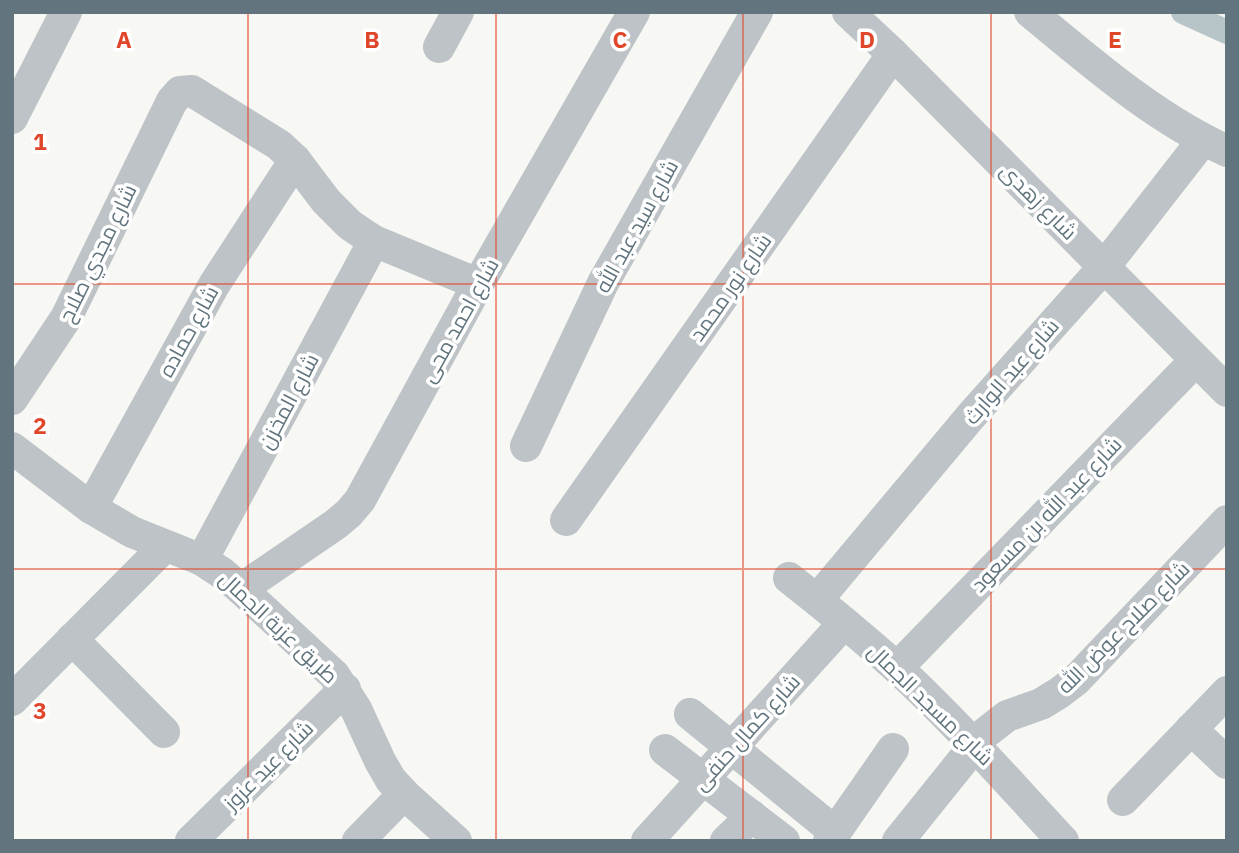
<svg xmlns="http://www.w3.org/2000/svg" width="1239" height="853" font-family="'IBM Plex Sans',Cairo,sans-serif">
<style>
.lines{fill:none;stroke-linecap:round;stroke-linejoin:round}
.canal{stroke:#b7c5c8;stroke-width:24}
.minor{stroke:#bdc3c6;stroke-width:32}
.grid{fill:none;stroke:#e0462a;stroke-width:2;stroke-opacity:0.55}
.labels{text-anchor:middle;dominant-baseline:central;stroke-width:7;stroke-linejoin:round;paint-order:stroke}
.street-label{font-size:21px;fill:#62757e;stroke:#fff}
.grid-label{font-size:23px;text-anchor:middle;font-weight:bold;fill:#e0462a;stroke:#fff;stroke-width:7;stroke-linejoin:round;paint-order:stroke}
</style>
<rect width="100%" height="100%" fill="#f7f7f4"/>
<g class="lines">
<polyline class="canal" points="1183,12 1227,32"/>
<g class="minor">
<polyline points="848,12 893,54 1227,391"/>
<path d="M1030,12C1092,63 1153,117 1227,151"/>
<polyline points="439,47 458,12"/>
<polyline points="12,118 66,12"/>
<polyline points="12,399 66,318 172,101 180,92 192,91 279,145 295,160 326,201 350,225 374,241 478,284"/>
<polyline points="526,446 603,283 757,12"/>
<polyline points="12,448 91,508 132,532 202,560 222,573 241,589 334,675 356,709 380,761 391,780 404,794 456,841"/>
<polyline points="91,508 214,285 295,160"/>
<polyline points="566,520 893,54"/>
<polyline points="202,560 374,241"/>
<path d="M789,578C826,607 861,636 896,667C955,721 1008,782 1063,841"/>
<polyline points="241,589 336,524 349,513 360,500 478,284 634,12"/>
<polyline points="817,600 971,416 1104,267 1203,140"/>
<polyline points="72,639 164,732"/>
<polyline points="897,668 1196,360"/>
<polyline points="12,700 165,546"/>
<polyline points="690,714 835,832"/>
<polyline points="1191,729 1227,763"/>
<polyline points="665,750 784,841"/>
<polyline points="1123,800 1227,692"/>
<polyline points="191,841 345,689"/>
<polyline points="358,841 404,794"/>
<polyline points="647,841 844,623"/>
<polyline points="726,841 752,816"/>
<polyline points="829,841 893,749"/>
<polyline points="898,841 984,734 1007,716 1041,704 1059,693 1076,680 1227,521"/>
</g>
</g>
<path class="grid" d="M248,12V841M496,12V841M743,12V841M991,12V841M12,284H1227M12,569H1227"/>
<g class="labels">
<g class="street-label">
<text transform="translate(1039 201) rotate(45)">شارع زهدى</text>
<text transform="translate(636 226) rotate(-61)">شارع سيد عبد الله</text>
<text transform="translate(97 253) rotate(-64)">شارع مجدي صلاح</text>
<text transform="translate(730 287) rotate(-55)">شارع نور محمد</text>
<text transform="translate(459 320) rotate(-61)">شارع احمد محى</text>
<text transform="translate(188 331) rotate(-61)">شارع حماده</text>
<text transform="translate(1011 371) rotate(-49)">شارع عبد الوارث</text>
<text transform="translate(288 401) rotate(-62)">شارع المخزن</text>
<text transform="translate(1046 514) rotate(-46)">شارع عبد الله بن مسعود</text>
<text transform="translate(279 627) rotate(43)">طريق عزبة الجمال</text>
<text transform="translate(1123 627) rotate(-45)">شارع صلاح عوض الله</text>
<text transform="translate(931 704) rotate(44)">شارع مسجد الجمال</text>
<text transform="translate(746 732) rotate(-48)">شارع كمال حنفى</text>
<text transform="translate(268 765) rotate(-45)">شارع عيد عزوز</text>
</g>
</g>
<g class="grid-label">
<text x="124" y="48">A</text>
<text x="372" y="48">B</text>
<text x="620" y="48">C</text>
<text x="867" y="48">D</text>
<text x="1115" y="48">E</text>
<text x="40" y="150">1</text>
<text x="40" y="434">2</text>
<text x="40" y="719">3</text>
</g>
<rect width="1239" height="853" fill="none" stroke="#62757e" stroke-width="28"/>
</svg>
